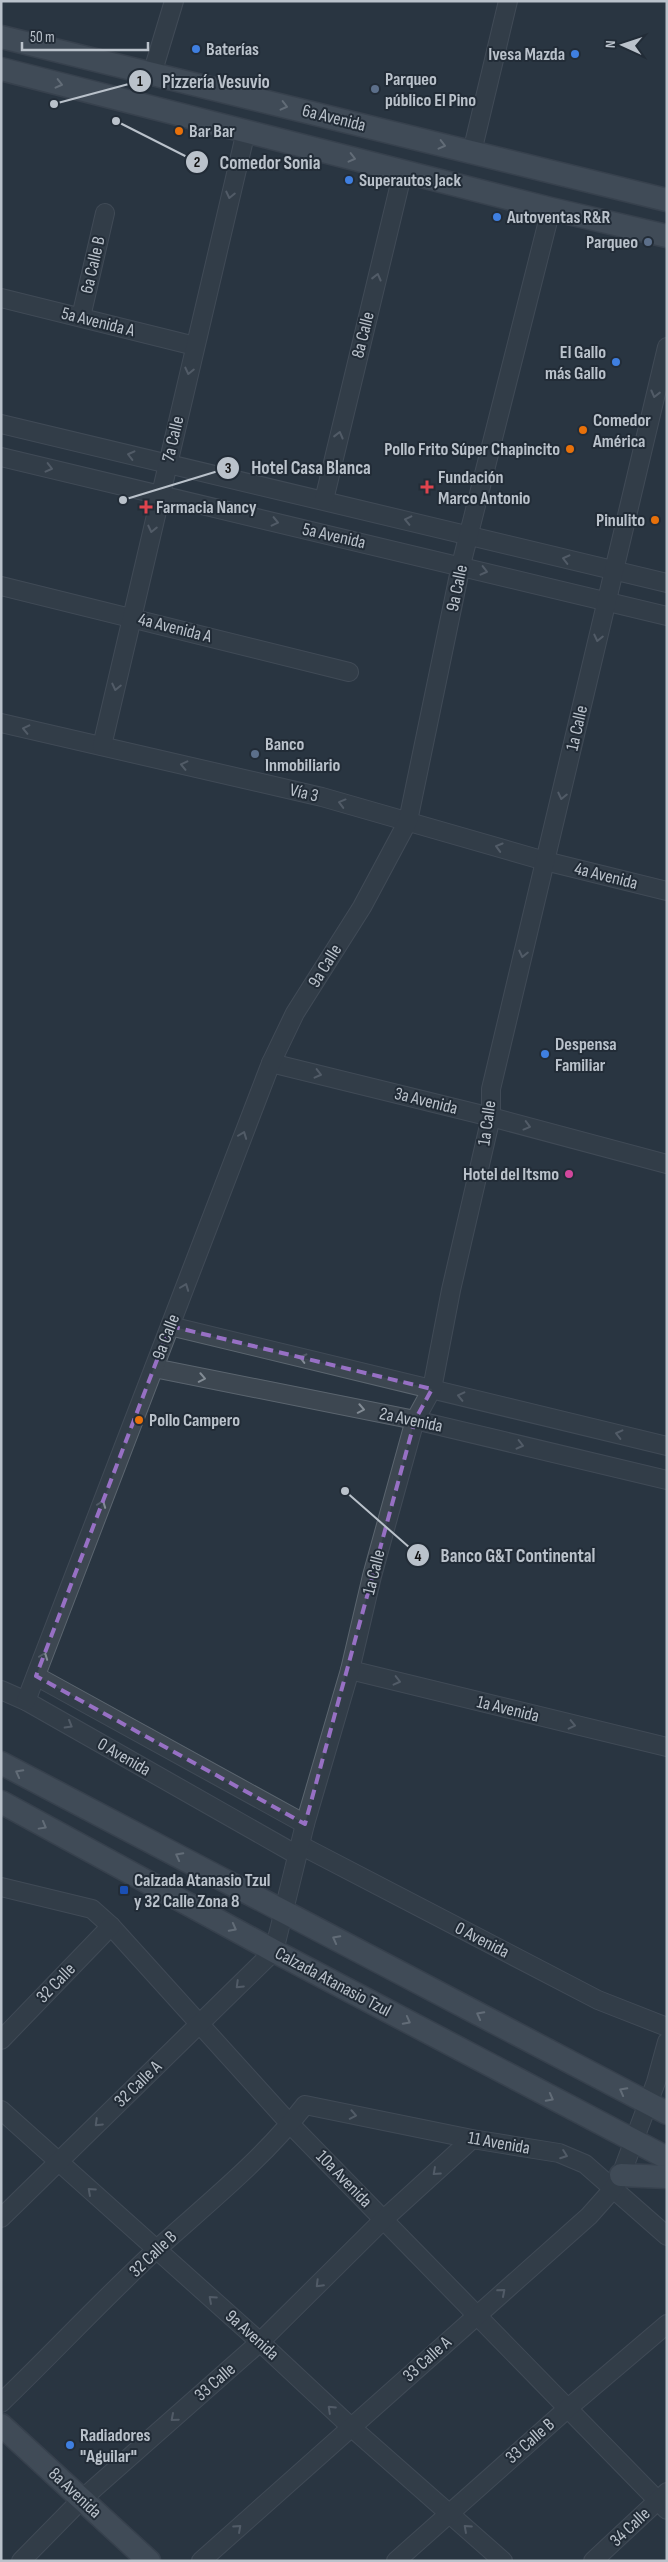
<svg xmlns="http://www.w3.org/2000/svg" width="668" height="2562" font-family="'Sofia Sans Condensed',sans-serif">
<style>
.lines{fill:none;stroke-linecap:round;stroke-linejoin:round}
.minor-casing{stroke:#5b656f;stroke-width:20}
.major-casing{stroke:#47505b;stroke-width:25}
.minor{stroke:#3d4751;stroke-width:18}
.major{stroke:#5b6671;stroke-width:22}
.oneway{stroke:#a7b0b9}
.oneway2{stroke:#828b94}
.marked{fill:none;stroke:#9770c4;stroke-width:4;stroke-dasharray:10 6;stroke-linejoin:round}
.shop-dot{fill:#3f7fe0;stroke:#222c37;stroke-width:2}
.service-dot{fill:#5c6f8a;stroke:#222c37;stroke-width:2}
.food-dot{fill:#e8710a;stroke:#222c37;stroke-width:2}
.health-dot{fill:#e0444e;stroke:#222c37;stroke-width:2}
.hotel-dot{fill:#d1479c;stroke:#222c37;stroke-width:2}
.transit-dot{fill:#1a4fb4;stroke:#222c37;stroke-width:2}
.labels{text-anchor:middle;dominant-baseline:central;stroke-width:4;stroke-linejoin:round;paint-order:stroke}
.poi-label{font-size:18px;font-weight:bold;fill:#bac2cb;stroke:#222c37;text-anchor:start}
.street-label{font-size:18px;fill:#bac2cb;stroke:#222c37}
.leader{fill:none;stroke:#bac2cb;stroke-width:2}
.callout-dot{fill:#bac2cb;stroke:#222c37;stroke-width:2}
.mark-label{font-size:15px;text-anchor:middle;font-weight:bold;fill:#111}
.callout-label{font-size:19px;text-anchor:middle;font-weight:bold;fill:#bac2cb;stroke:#222c37;stroke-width:4;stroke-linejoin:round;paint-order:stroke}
</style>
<rect width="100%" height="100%" fill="#293541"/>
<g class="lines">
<g class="minor-casing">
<g id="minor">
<polyline points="152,74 174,1"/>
<polyline points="472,152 508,1"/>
<polyline points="1,298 195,346"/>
<polyline points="81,317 105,213"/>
<polyline points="1,424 667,583"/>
<polyline points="1,457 667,616"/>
<polyline points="324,500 403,171"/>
<polyline points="1,586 349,672"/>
<polyline points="1,723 322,797 545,861 667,891"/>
<polyline points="102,746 246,131"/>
<polyline points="271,1063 491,1117 667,1164"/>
<polyline points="170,1326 667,1446"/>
<polyline points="154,1368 415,1420 667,1480"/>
<polyline points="350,1670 667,1747"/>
<polyline points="36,1676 305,1824"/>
<polyline points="1,1690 26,1701 297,1855"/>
<polyline points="26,1701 271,1063 295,1013 362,907 408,821 461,565 551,209"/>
<polyline points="300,1845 598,2000 667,2027"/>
<polyline points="1,1887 92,1909 111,1926 290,2124 667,2510"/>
<polyline points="1,2040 111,1926"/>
<polyline points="1,2110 260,2342 351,2427 503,2561"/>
<polyline points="1,2218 274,1951 305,1824 350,1670 372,1576 415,1420 432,1389 451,1290 491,1117 491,1089 667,347"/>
<path d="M1,2403C54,2352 104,2298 158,2248C209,2202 263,2159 305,2105L472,2139L559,2153L585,2164L667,2236"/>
<polyline points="21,2561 81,2500 260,2342 383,2220 472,2139"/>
<polyline points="201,2561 589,2216 613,2189 621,2175 656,2082 667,2042"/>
<polyline points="396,2561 567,2409 667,2324"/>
<polyline points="593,2561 667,2492"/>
</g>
</g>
<g class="major-casing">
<g id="major">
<polyline points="1,37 667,200"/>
<polyline points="1,69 551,209 667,236"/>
<polyline points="1,1763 667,2113"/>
<polyline points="1,1802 274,1951 667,2158"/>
<polyline points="621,2175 667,2177"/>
<polyline points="1,2425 149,2561"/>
</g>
</g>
<use href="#minor" class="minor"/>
<use href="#major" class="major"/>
</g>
<defs><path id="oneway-chevron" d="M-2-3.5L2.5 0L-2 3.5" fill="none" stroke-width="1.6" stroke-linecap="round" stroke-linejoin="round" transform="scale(1.25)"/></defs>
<g class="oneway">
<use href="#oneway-chevron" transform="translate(59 84) rotate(14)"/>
<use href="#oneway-chevron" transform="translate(284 106) rotate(14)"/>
<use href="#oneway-chevron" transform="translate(442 145) rotate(14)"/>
<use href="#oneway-chevron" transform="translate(352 158) rotate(14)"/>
<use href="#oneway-chevron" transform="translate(19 1773) rotate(-152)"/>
<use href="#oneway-chevron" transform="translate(43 1826) rotate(29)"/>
<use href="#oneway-chevron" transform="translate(179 1856) rotate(-152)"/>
<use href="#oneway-chevron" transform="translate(233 1928) rotate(28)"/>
<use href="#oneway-chevron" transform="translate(336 1939) rotate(-152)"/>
<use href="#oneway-chevron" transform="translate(480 2015) rotate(-152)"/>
<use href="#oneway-chevron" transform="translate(407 2021) rotate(28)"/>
<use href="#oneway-chevron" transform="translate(623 2091) rotate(-152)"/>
<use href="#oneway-chevron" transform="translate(550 2098) rotate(28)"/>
</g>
<g class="oneway2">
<use href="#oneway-chevron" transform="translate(230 195) rotate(103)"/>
<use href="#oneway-chevron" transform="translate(377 277) rotate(-76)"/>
<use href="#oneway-chevron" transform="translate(189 371) rotate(103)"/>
<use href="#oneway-chevron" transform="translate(655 394) rotate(104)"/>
<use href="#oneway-chevron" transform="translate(339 435) rotate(-76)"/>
<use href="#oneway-chevron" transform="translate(131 455) rotate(-166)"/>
<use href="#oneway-chevron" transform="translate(49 468) rotate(14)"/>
<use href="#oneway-chevron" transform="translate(408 520) rotate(-167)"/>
<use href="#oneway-chevron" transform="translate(275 522) rotate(13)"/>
<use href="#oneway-chevron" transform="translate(152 529) rotate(103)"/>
<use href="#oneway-chevron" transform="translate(566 559) rotate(-166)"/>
<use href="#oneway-chevron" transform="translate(484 571) rotate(14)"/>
<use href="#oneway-chevron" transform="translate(598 638) rotate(103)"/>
<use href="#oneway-chevron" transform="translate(116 687) rotate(103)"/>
<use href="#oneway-chevron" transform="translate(26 729) rotate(-167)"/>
<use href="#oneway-chevron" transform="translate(184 765) rotate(-167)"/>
<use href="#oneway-chevron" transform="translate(562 796) rotate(103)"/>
<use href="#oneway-chevron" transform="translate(342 803) rotate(-165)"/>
<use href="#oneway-chevron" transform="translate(499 847) rotate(-164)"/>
<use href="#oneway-chevron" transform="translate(523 954) rotate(103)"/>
<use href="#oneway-chevron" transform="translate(318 1074) rotate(14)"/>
<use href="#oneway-chevron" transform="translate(527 1126) rotate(15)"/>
<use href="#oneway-chevron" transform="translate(243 1135) rotate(-69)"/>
<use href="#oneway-chevron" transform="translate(185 1287) rotate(-69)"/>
<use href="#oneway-chevron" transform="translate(303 1358) rotate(-166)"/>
<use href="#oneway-chevron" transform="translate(202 1378) rotate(11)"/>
<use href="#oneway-chevron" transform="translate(461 1396) rotate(-167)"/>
<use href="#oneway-chevron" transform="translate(361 1409) rotate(11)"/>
<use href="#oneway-chevron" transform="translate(619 1434) rotate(-166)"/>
<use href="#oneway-chevron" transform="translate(520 1445) rotate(14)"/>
<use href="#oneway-chevron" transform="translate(102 1504) rotate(-69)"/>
<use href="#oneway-chevron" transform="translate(44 1656) rotate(-69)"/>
<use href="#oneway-chevron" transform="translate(397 1681) rotate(14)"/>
<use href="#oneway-chevron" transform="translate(69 1725) rotate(30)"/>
<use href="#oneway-chevron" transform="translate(572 1725) rotate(13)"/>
<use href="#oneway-chevron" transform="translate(239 1985) rotate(136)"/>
<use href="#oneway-chevron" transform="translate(353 2115) rotate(11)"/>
<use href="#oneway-chevron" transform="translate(98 2123) rotate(136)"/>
<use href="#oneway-chevron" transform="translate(564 2155) rotate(20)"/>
<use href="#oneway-chevron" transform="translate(436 2172) rotate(138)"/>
<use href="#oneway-chevron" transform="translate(91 2191) rotate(-138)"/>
<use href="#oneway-chevron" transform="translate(319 2284) rotate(135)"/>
<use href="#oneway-chevron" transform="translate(502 2292) rotate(-41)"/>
<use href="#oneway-chevron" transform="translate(212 2299) rotate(-138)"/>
<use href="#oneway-chevron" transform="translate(331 2409) rotate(-137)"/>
<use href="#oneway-chevron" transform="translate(174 2418) rotate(139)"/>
<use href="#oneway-chevron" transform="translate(238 2528) rotate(-42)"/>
<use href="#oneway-chevron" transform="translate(467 2528) rotate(-138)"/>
</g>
<path d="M0 0H668V2562H0ZM170,1326L432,1389L415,1420L305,1824L36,1676Z" fill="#293541" fill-opacity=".55" fill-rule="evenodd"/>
<path class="marked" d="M170,1326L432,1389L415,1420L305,1824L36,1676Z"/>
<g class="shop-dot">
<circle cx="196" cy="49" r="5"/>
<circle cx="575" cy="54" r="5"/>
<circle cx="349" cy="180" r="5"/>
<circle cx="497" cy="217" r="5"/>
<circle cx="616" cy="362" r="5"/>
<circle cx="545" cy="1054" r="5"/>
<circle cx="70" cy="2445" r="5"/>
</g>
<g class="service-dot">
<circle cx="375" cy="89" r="5"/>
<circle cx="648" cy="242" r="5"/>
<circle cx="255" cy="754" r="5"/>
</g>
<g class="food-dot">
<circle cx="179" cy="131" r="5"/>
<circle cx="583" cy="430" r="5"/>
<circle cx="570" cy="449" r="5"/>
<circle cx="655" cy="520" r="5"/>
<circle cx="139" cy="1420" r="5"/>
</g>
<g class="health-dot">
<path d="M424.5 479.5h5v5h5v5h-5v5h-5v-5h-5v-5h5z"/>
<path d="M143.5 499.5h5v5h5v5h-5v5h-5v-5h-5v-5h5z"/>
</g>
<circle class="hotel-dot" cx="569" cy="1174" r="5"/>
<rect class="transit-dot" x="119" y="1885" width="10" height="10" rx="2.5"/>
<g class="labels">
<g class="poi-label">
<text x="206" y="49">Baterías</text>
<text x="565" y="54" text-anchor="end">Ivesa Mazda</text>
<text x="385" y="79">Parqueo<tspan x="385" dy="21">público El Pino</tspan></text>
<text x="189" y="131">Bar Bar</text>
<text x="359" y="180">Superautos Jack</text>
<text x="507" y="217">Autoventas R&amp;R</text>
<text x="638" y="242" text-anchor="end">Parqueo</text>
<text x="606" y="352" text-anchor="end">El Gallo<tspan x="606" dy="21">más Gallo</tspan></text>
<text x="593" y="420">Comedor<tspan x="593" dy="21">América</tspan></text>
<text x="560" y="449" text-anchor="end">Pollo Frito Súper Chapincito</text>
<text x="438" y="477">Fundación<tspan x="438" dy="21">Marco Antonio</tspan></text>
<text x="156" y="507">Farmacia Nancy</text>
<text x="645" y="520" text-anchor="end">Pinulito</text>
<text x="265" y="744">Banco<tspan x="265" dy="21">Inmobiliario</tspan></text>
<text x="555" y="1044">Despensa<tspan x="555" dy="21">Familiar</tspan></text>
<text x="559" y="1174" text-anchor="end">Hotel del Itsmo</text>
<text x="149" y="1420">Pollo Campero</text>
<text x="134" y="1880">Calzada Atanasio Tzul<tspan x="134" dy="21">y 32 Calle Zona 8</tspan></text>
<text x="80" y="2435">Radiadores<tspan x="80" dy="21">"Aguilar"</tspan></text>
</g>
<g class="street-label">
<text transform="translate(334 118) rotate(14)">6a Avenida</text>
<text transform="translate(93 265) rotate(-77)">6a Calle B</text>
<text transform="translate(98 322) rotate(14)">5a Avenida A</text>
<text transform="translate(363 335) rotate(-76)">8a Calle</text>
<text transform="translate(173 439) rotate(-77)">7a Calle</text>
<text transform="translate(334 536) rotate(13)">5a Avenida</text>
<text transform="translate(457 588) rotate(-78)">9a Calle</text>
<text transform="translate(175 628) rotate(14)">4a Avenida A</text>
<text transform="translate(577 728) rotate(-77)">1a Calle</text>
<text transform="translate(304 793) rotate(13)">Vía 3</text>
<text transform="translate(606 876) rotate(14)">4a Avenida</text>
<text transform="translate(325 966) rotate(-58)">9a Calle</text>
<text transform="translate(426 1101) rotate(14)">3a Avenida</text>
<text transform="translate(487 1123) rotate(-82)">1a Calle</text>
<text transform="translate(166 1337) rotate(-69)">9a Calle</text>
<text transform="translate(411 1420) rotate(12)">2a Avenida</text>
<text transform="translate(374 1572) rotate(-76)">1a Calle</text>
<text transform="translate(508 1709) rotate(14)">1a Avenida</text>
<text transform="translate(124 1757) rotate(30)">0 Avenida</text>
<text transform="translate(482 1940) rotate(27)">0 Avenida</text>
<text transform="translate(333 1982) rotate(28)">Calzada Atanasio Tzul</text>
<text transform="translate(56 1983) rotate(-46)">32 Calle</text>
<text transform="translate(138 2084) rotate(-44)">32 Calle A</text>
<text transform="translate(499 2143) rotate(10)">11 Avenida</text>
<text transform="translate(344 2179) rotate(46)">10a Avenida</text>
<text transform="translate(153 2254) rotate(-44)">32 Calle B</text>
<text transform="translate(252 2335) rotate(42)">9a Avenida</text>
<text transform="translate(427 2359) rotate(-42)">33 Calle A</text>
<text transform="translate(215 2382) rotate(-41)">33 Calle</text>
<text transform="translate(530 2441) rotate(-41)">33 Calle B</text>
<text transform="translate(75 2493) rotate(43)">8a Avenida</text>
<text transform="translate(630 2527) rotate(-43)">34 Calle</text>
</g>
</g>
<path class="leader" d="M54 104L140 81M116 121L197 162M123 500L228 468M345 1491L418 1555"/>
<g class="callout-dot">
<circle cx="54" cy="104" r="5"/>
<circle cx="116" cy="121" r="5"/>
<circle cx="123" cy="500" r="5"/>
<circle cx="345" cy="1491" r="5"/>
<circle cx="140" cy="81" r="12"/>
<circle cx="197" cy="162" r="12"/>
<circle cx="228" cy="468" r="12"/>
<circle cx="418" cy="1555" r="12"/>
</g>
<g class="mark-label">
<text x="140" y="86">1</text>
<text x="197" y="167">2</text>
<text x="228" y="473">3</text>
<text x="418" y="1561">4</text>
</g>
<g class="callout-label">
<text x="216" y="88">Pizzería Vesuvio</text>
<text x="270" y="169">Comedor Sonia</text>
<text x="311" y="474">Hotel Casa Blanca</text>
<text x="518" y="1562">Banco G&amp;T Continental</text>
</g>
<rect width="668" height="2562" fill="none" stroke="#bac2cb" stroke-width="5"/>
<g transform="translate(623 45) rotate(273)" stroke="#222c37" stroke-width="4" paint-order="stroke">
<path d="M0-4L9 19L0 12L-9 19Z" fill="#bac2cb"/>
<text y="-8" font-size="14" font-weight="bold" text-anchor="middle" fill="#bac2cb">N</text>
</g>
<path d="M22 42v8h126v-8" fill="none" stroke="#bac2cb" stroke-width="2.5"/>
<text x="30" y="42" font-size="15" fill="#bac2cb" stroke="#222c37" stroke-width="4" paint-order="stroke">50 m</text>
</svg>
